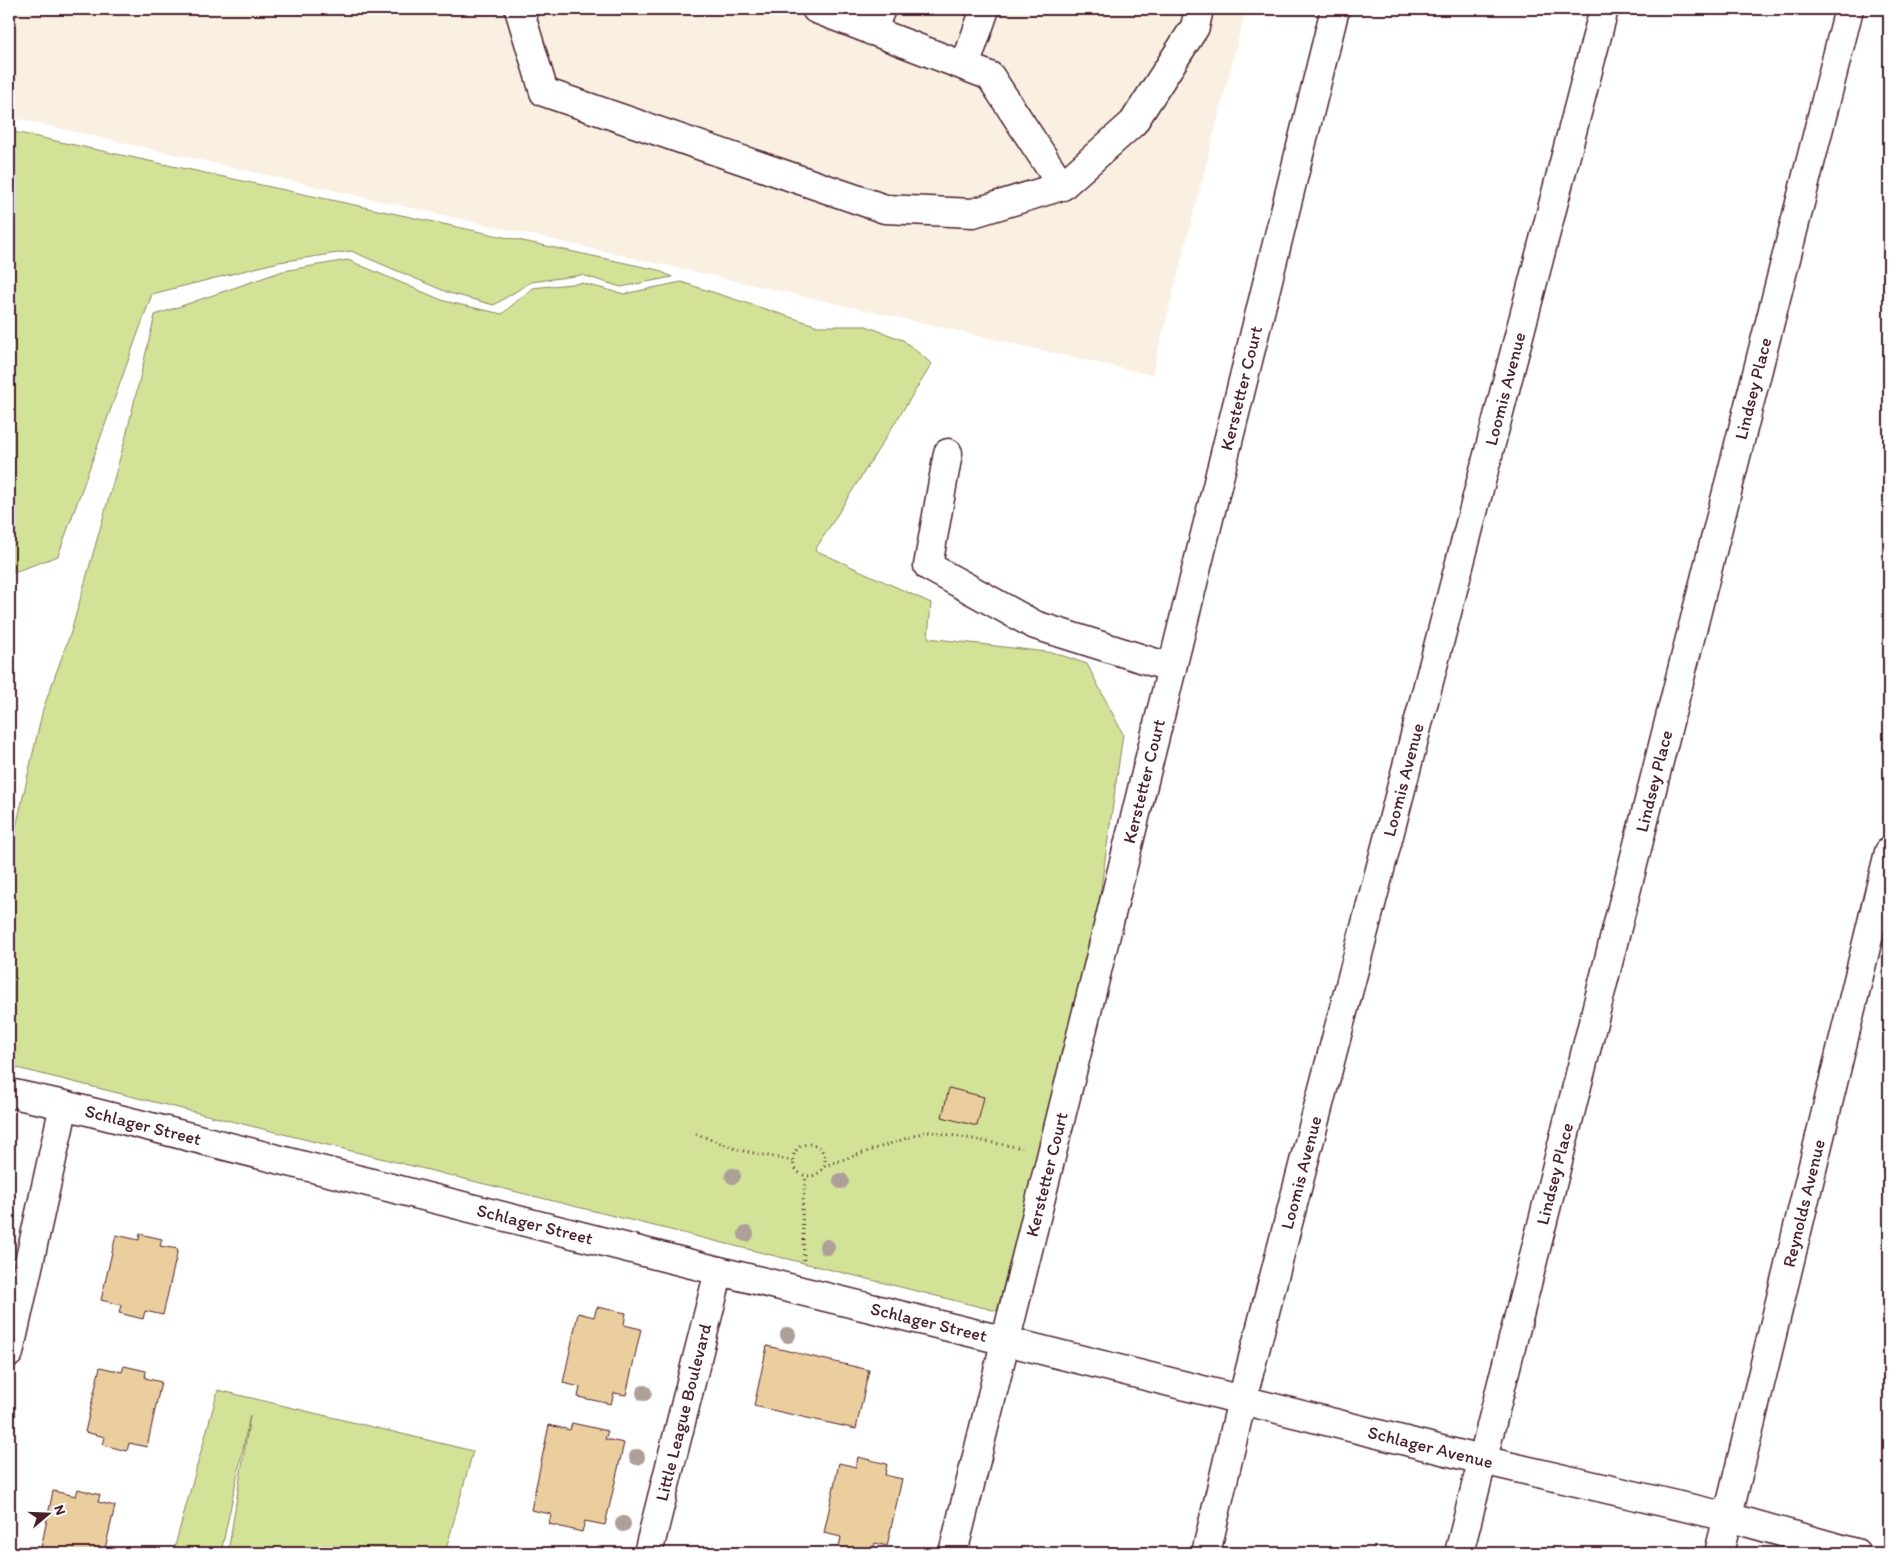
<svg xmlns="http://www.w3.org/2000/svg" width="1898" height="1562" font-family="Itim,sans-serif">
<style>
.built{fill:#f9f0e2}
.green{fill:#d2e397;stroke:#8e8161}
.building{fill:#ebce9e;stroke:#4a1f2b}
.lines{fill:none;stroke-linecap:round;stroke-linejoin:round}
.minor-casing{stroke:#4a1f2b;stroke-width:31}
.path{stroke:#4a1f2b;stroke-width:3;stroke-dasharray:1 4;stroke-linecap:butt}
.minor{stroke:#fff;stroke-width:28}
.tree{fill:#ae9f99}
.labels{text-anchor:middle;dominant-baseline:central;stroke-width:4.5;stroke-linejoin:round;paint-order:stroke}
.street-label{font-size:18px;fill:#4a1f2b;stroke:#fff}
</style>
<rect width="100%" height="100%" fill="#fff"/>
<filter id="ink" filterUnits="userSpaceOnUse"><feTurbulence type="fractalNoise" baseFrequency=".02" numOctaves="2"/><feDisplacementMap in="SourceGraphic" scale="10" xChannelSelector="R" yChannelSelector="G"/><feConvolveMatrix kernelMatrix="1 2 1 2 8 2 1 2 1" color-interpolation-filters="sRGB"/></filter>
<g filter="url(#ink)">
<polygon class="built" points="9,9 1246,9 1152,375 9,117"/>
<g class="green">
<polygon points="9,131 658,270 672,277 621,287 582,275 531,282 494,305 449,293 351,251 279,262 152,294 58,556 9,574"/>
<polygon points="348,260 444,301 502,314 532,288 581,283 624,294 681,282 818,326 866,326 903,340 932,364 815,550 931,603 928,638 1055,653 1087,664 1123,734 1093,944 997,1311 9,1066 9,858 43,709 71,632 125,440 155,315 283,271"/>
<polygon points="218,1390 473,1451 445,1553 228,1553 250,1415 221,1553 173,1553"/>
</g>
<g class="building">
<polygon points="949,1088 984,1097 977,1126 942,1117"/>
<polygon points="140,1234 162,1239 160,1246 178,1249 163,1315 145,1311 143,1319 119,1313 121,1305 101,1300 116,1235 139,1240"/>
<polygon points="597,1307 626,1313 624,1325 641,1329 626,1395 614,1393 611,1404 578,1397 580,1387 563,1383 578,1313 594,1317"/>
<polygon points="767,1346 869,1370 856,1429 754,1406"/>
<polygon points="124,1366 146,1371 145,1378 161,1382 147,1447 129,1443 127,1451 103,1445 105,1437 85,1432 100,1367 122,1372"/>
<polygon points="572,1423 608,1431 605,1439 624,1443 605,1525 585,1521 582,1532 549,1524 551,1514 531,1510 549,1425 570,1430"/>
<polygon points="858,1457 887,1464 885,1475 902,1479 887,1546 875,1543 872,1553 839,1547 841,1537 824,1533 839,1463 856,1467"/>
<polygon points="78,1489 100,1495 98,1502 115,1506 104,1553 40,1553 53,1491 76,1496"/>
</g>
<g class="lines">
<g class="minor-casing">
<g id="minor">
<polyline points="519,9 544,92 885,209 973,213 1062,186 1133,123 1195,27 1199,9"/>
<polyline points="816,9 990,76 1062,186"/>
<polyline points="872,31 881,9"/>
<polyline points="965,66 985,9"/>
<polyline points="948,453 928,566 1035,625 1172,668"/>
<path id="s1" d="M9,1093L64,1105L719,1271L1006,1341L1482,1460L1728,1517L1856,1553"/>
<polyline points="9,1353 64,1105"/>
<path id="s2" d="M648,1553L719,1271"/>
<path id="s3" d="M953,1553L1335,9"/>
<path id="s4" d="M1206,1553L1242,1400L1604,9"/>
<path id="s5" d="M1459,1553L1849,9"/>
<path id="s6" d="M1719,1553L1889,852"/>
</g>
</g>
<g class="path">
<polyline points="696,1134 739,1150 793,1161"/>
<circle cx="809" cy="1160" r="16"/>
<polyline points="824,1166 928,1131 1022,1148"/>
<polyline points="804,1260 802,1210 806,1176"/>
</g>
<use href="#minor" class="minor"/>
</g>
<g class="tree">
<circle cx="733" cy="1176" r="8"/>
<circle cx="841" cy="1181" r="8"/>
<circle cx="746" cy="1234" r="8"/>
<circle cx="827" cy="1247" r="8"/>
<circle cx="788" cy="1335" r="8"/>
<circle cx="644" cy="1393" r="8"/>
<circle cx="637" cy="1457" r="8"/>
<circle cx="623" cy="1524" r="8"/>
</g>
</g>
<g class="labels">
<g class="street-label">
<text stroke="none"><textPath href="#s3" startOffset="1200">Kerstetter Court</textPath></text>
<text stroke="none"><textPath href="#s5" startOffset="1201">Lindsey Place</textPath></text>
<text stroke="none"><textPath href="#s4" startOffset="1202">Loomis Avenue</textPath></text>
<text stroke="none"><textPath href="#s3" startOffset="795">Kerstetter Court</textPath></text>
<text stroke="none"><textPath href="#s4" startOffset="798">Loomis Avenue</textPath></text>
<text stroke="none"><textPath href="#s5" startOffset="796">Lindsey Place</textPath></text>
<text stroke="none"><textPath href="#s1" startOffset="138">Schlager Street</textPath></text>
<text stroke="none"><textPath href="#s4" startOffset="392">Loomis Avenue</textPath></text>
<text stroke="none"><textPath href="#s3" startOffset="390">Kerstetter Court</textPath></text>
<text stroke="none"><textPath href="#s5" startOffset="391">Lindsey Place</textPath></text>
<text stroke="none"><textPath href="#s6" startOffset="360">Reynolds Avenue</textPath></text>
<text stroke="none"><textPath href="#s1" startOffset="542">Schlager Street</textPath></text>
<text stroke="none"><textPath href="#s1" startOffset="948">Schlager Street</textPath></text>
<text stroke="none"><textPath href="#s2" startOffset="145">Little League Boulevard</textPath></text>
<text stroke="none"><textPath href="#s1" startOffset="1465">Schlager Avenue</textPath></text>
</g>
</g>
<rect width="1898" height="1562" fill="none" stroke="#fff" stroke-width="30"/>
<rect x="15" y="15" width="1868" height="1532" fill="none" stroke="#4a1f2b" stroke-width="2" filter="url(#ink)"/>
<g transform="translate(48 1514) rotate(71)" stroke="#ffffff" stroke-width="4" paint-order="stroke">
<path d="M0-4L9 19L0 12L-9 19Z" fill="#4a1f2b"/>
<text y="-8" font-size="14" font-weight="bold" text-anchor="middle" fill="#4a1f2b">N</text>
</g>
</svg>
